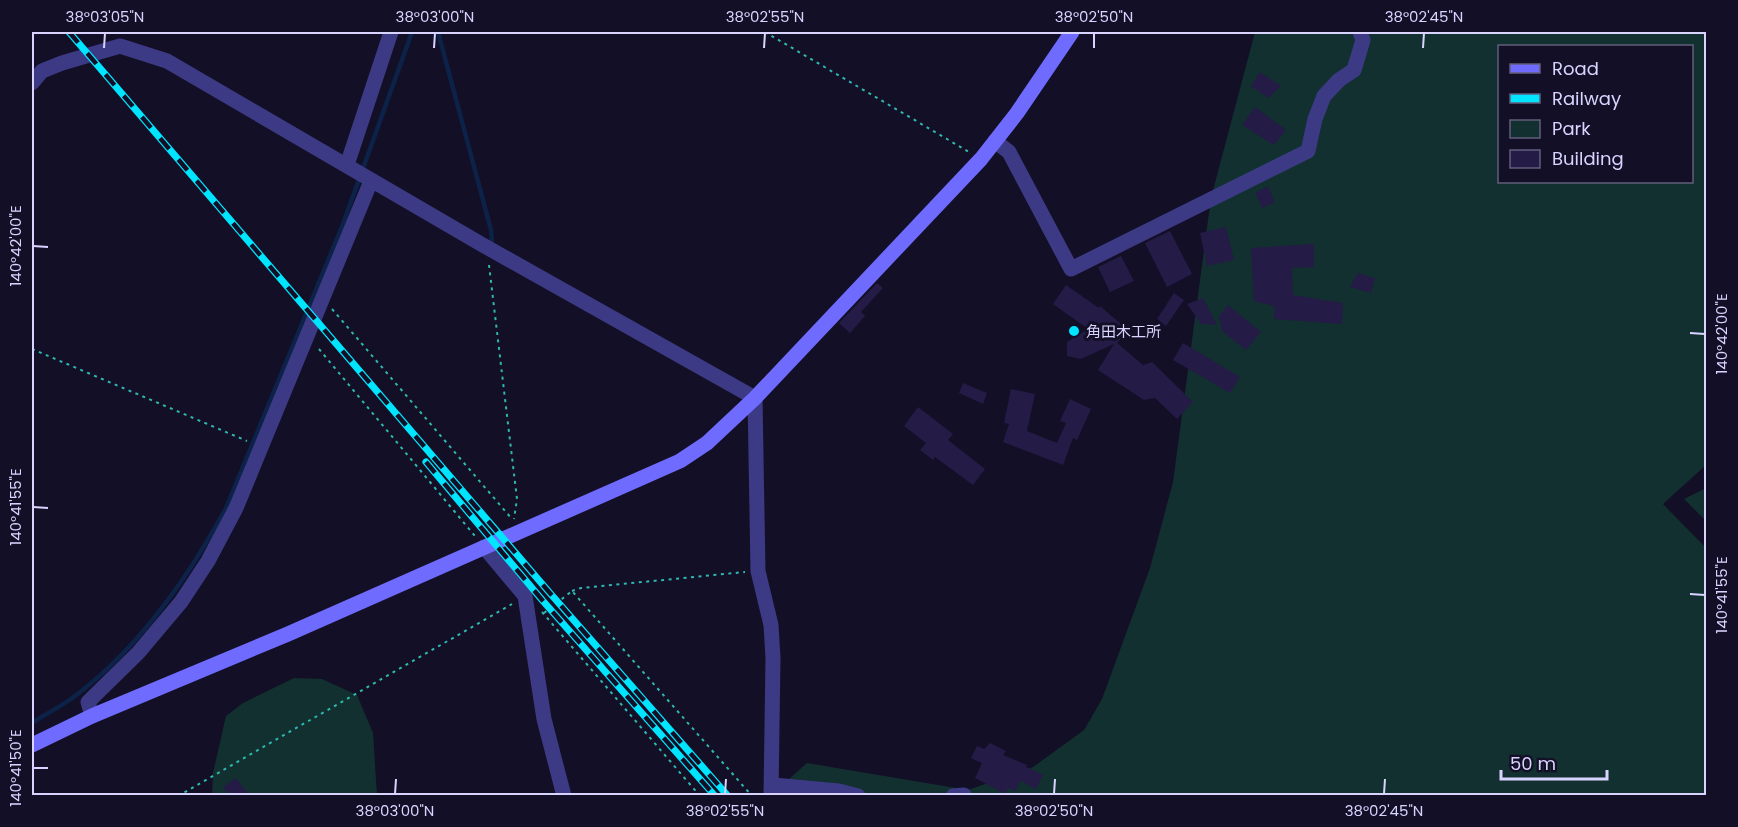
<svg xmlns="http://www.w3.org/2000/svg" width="1738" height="827" font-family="Poppins,'Noto Sans JP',sans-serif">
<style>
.green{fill:#12302f;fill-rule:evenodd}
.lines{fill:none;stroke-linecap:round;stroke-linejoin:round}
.stream{stroke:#0c2248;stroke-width:4.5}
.building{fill:#241b47}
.path{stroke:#2fb8b0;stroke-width:2;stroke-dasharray:3 4.5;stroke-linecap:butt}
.street{stroke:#3d3a85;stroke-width:15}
.secondary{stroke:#6f6bff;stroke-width:15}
.rail-casing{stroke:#00e5ff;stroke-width:7}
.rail{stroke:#130f26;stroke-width:4.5;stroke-dasharray:14;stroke-linecap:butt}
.ticks{fill:none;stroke:#d9d4ff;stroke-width:2}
.poi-dot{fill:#00e5ff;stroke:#130f26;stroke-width:2}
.labels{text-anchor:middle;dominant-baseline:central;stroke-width:6;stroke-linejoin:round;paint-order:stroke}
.poi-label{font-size:15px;fill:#d9d4ff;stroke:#130f26;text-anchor:start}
.neatline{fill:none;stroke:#d9d4ff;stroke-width:2}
.ticks-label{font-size:15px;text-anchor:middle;fill:#d9d4ff}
</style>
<rect width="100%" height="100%" fill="#130f26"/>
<g class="green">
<path d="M1255,32H1706V465L1663,504L1706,548V795L770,796L807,763L968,790L1033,767L1084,730L1102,699L1150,568L1173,482L1211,198ZM1500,46H1692V182H1500Z"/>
<polygon points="1706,488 1706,521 1684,499"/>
<polygon points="294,678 322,679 357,695 373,733 377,795 212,796 213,773 226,716 243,703"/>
</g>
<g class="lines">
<g class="stream">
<polyline points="438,32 491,230 492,241"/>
<path d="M32,723C44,715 58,708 71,699C138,650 187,580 226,508L343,224L412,32"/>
</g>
</g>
<g class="building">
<polygon points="1260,72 1281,86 1268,98 1251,86"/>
<polygon points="1255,107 1286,130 1274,145 1242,125"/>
<polygon points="1268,186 1275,202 1262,208 1255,193"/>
<polygon points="1226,227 1234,260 1207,266 1200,233"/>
<polygon points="1170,231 1192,274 1167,287 1145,243"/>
<polygon points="1314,244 1314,267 1292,268 1293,295 1343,303 1342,324 1274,319 1274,306 1254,301 1251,248"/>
<polygon points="1121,256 1134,281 1110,292 1098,267"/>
<polygon points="1358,273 1375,278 1371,293 1350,287"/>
<polygon points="877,283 883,288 861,312 865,316 850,333 839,323"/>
<polygon points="1066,285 1099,308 1100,306 1128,330 1117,343 1143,365 1152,362 1193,402 1177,419 1155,398 1144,400 1098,370 1114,344 1081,359 1067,356 1067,342 1088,329 1053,304"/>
<polygon points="1174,293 1184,300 1166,326 1157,319"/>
<polygon points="1203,298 1217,325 1201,324 1187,304"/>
<polygon points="1228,305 1261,332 1246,350 1222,331 1219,316"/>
<polygon points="1183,343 1240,377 1230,393 1173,360"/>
<polygon points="963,383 987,393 983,404 959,393"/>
<polygon points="1011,389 1035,394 1027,431 1057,443 1066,423 1060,421 1070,399 1091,409 1077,440 1073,438 1063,465 1003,442 1009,424 1004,423"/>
<polygon points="918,407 953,434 948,440 985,469 973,485 935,457 933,460 920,450 926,443 904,426"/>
<polygon points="990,743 1006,751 1003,755 1027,765 1026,767 1043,775 1036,789 1020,781 1016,791 1008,788 1005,794 975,778 982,763 971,758 977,746 984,749"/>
<polygon points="236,778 249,795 229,795 223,787"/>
</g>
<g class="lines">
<g class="path">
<polyline points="765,32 969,152"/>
<polyline points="489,265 517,499 514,519"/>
<polyline points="332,309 512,519"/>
<polyline points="32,349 247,441"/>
<polyline points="319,349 475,536"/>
<polyline points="572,591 581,588 745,572"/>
<polyline points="542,612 700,796"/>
<polyline points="544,613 572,591 752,796"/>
<polyline points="178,796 512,604"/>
</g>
<g class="street">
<polyline points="32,83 42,71 62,63 120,46 167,61 481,244 755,398 758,571 771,625 773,658 771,796"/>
<polyline points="995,141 1009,152 1071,269 1308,151 1315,119 1324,96 1339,80 1354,70 1363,40 1360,32"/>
<polyline points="347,165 391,32"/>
<polyline points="484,547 525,596 544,719 564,796"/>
<polyline points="92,716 88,702 138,653 181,602 208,561 236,508 371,181"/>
<polyline points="773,785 839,791 858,796"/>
<polyline points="953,796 964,795"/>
</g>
<polyline class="secondary" points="32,745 92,716 288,634 680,461 707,443 755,398 981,159 1017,113 1072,32"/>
<g class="rail-casing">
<g id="rail">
<polyline points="69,32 549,592 728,796"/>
<polyline points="426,462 543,601 715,796"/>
</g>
</g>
<use href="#rail" class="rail"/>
</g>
<path class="ticks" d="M104,48L105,33M434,48L435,33M764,48L765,33M1094,48V33M1423,48L1424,33M33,246L48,247M1690,333L1705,334M33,507L48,508M1690,594L1705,595M33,768H48M395,794L396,779M725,794L726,779M1054,794L1055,779M1384,794L1385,779"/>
<circle class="poi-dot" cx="1074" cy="331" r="6"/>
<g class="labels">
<g class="poi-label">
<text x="1086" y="331">角田木工所</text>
</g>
</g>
<rect width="1738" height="827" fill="none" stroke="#130f26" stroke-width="66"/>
<rect x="1498" y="45" width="195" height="138" fill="#130f26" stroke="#625e7d" stroke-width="1.5"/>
<rect x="1510" y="64" width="30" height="9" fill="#6f6bff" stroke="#625e7d" stroke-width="1.5"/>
<text x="1552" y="75" font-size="18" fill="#d9d4ff">Road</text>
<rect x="1510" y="94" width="30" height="9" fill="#00e5ff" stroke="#625e7d" stroke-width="1.5"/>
<text x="1552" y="105" font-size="18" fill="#d9d4ff">Railway</text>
<rect x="1510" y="120" width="30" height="18" fill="#12302f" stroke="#625e7d" stroke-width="1.5"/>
<text x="1552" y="135" font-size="18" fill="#d9d4ff">Park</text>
<rect x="1510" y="150" width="30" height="18" fill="#241b47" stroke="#625e7d" stroke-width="1.5"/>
<text x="1552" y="165" font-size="18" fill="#d9d4ff">Building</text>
<path d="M1501 770v9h106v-9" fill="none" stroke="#d9d4ff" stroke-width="3"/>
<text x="1510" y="770" font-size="18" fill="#d9d4ff" stroke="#130f26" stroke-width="4.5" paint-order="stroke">50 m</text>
<rect x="33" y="33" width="1672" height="761" class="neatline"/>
<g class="ticks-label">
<text x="105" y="22">38°03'05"N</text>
<text x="435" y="22">38°03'00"N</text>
<text x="765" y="22">38°02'55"N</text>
<text x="1094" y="22">38°02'50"N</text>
<text x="1424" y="22">38°02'45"N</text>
<text transform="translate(16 246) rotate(-90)" y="5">140°42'00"E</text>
<text transform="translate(1722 334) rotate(-90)" y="5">140°42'00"E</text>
<text transform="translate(16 507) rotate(-90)" y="5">140°41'55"E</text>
<text transform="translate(1722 595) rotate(-90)" y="5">140°41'55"E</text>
<text transform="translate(16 768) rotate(-90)" y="5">140°41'50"E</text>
<text x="395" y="816">38°03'00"N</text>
<text x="725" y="816">38°02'55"N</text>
<text x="1054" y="816">38°02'50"N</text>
<text x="1384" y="816">38°02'45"N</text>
</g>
</svg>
